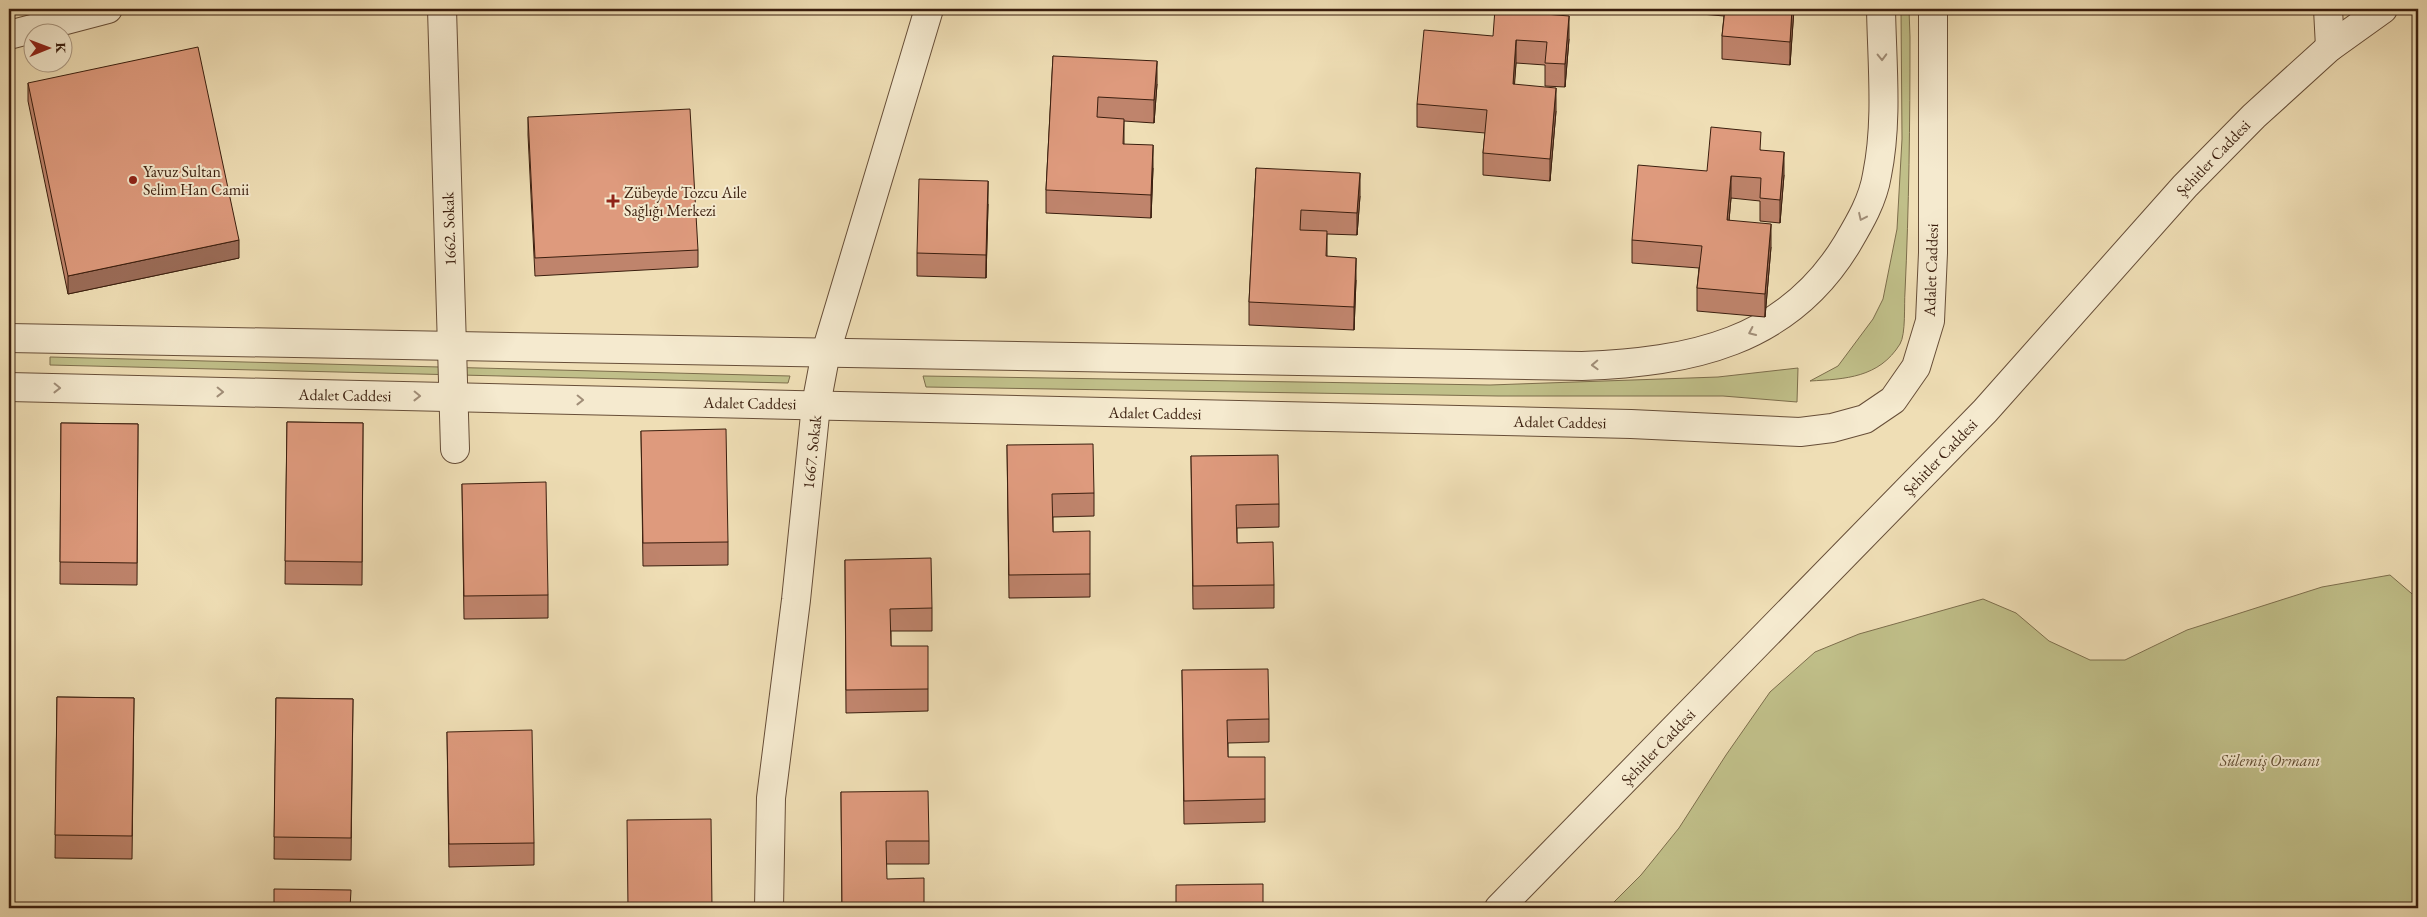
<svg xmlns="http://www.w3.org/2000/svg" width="2427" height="917" font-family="'EB Garamond',serif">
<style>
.green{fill:#c0bf89;stroke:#7d6e4c}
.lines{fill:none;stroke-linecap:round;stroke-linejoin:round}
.minor-casing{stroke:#674e38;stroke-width:30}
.minor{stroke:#f5eacf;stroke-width:28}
.wall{fill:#bf846c;stroke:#3a1e0e}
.shaded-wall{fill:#9b6c58;stroke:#3a1e0e}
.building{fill:#de9a7d;stroke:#3a1e0e}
.oneway{stroke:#a18e78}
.poi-dot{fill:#8f2418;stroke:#f5eacf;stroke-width:2}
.labels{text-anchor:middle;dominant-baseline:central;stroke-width:4;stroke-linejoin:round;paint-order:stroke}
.street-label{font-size:16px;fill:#3a1e0e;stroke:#f5eacf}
.poi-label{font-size:16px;fill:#3a1e0e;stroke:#f5eacf;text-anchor:start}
.park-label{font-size:16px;font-style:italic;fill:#624e33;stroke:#f5eacf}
</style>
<rect width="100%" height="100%" fill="#efdeb5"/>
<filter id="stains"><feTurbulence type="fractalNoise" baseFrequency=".004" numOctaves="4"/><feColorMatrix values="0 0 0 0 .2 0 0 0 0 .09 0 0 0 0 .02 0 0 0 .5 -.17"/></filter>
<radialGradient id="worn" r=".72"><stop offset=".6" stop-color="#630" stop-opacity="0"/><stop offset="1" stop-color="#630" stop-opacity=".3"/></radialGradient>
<g class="green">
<path d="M1901,9H1909L1910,37C1910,122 1909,207 1905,292C1904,304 1906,334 1900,344C1879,378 1845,379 1810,381L1838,366L1873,319L1883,299L1897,229L1902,139Z"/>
<polygon points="50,357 790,376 788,383 50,365"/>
<polygon points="1798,368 1797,402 1723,396 1498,396 926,387 923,376 1490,385 1718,377"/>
<polygon points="2390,575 2418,599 2418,908 1608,908 1641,875 1679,828 1726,755 1770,692 1815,652 1859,634 1983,599 2016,613 2049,641 2090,660 2125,660 2187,630 2322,587"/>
</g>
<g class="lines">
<g class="minor-casing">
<g id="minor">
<polyline points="442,9 455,449"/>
<polyline points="2328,9 2330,47"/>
<polyline points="9,35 108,9"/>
<path d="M9,338L1582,366C1690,362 1787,343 1847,244C1860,222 1873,200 1877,175C1888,121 1882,64 1881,9"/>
<polyline points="9,387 1631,424 1800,432 1832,428 1865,419 1893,400 1916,367 1930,321 1933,253 1933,9"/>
<polyline points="769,908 771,798 796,600 816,405 826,352 929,9"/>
<polyline points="1499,908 1985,411 2185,186 2254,116 2330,47 2383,9"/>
</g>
</g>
<use href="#minor" class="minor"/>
</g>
<g class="wall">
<polygon points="1547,9 1547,14 1569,39 1565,87 1545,86 1545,65 1516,63 1514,85 1556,111 1550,181 1483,175 1483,153 1485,133 1417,127 1417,104"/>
<polygon points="1656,9 1794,9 1790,65 1722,59 1722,36 1724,16 1656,10"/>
<polygon points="1053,56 1157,84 1154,123 1124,121 1124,144 1153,168 1151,218 1046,213 1046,190"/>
<polygon points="28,83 239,258 68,294 28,101"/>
<polygon points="528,117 698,250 698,267 535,276 528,135"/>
<polygon points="1761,150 1784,175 1780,223 1760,221 1760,201 1731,198 1729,220 1771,247 1765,317 1697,311 1697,288 1699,268 1632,263 1632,240 1707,171"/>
<polygon points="1256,168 1360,196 1357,235 1327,234 1327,256 1356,280 1354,330 1249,325 1249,302"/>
<polygon points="988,204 986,278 917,276 917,253"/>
<polygon points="287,422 363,423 362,585 285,584"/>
<polygon points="61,423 138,424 137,585 60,584"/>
<polygon points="641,431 728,542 728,565 643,566"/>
<polygon points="1007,445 1094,493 1094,516 1053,517 1053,532 1090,574 1090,597 1009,598"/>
<polygon points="1191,456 1279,504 1279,527 1237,528 1237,543 1274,585 1274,608 1193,609"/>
<polygon points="462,484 548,595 548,618 464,619"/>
<polygon points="845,560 932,608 932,631 891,631 891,646 928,689 928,711 846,713"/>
<polygon points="1182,670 1269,719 1269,742 1228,743 1228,757 1265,799 1265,822 1184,824"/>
<polygon points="57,697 134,698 132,859 55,858"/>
<polygon points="276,698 353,699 351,860 274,859"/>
<polygon points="447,732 534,843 534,865 449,867"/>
<polygon points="841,792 929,841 929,864 886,864 842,908"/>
</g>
<g class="shaded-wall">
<polygon points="1792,9 1794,9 1790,65 1790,42"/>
<polygon points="1569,16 1569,39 1565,87 1565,64"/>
<polygon points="1516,40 1516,63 1513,107 1513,84"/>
<polygon points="1157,61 1157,84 1154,123 1154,100"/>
<polygon points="1556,88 1556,111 1550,181 1550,159"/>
<polygon points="1153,145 1153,168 1151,218 1151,195"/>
<polygon points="1784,152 1784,175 1780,223 1780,200"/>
<polygon points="1360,173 1360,196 1357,235 1357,213"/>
<polygon points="1731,176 1731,198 1727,243 1727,220"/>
<polygon points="988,181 988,204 986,278 986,255"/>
<polygon points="1771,224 1771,247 1765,317 1765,294"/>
<polygon points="239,240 239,258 68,294 68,276"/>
<polygon points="1356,258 1356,280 1354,330 1354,307"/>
</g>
<g class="building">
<polygon points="1495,9 1546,9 1545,14 1569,16 1565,64 1545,63 1547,42 1516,40 1513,84 1556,88 1550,159 1483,153 1487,110 1417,104 1424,30 1493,36"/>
<polygon points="1725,9 1792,9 1790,42 1722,36"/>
<polygon points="198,47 239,240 68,276 28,83"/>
<polygon points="1053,56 1157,61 1154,100 1098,97 1097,117 1124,119 1123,144 1153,145 1151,195 1046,190"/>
<polygon points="690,109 698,250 535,258 528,117"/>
<polygon points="1711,127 1761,132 1760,150 1784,152 1780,200 1760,198 1761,178 1731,176 1727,220 1771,224 1765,294 1697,288 1702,246 1632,240 1638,165 1707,171"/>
<polygon points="1256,168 1360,173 1357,213 1301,210 1300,230 1327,231 1326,256 1356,258 1354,307 1249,302"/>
<polygon points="919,179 988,181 986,255 917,253"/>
<polygon points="287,422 363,423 362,562 285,561"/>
<polygon points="61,423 138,424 137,563 60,562"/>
<polygon points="726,429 728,542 643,543 641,431"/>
<polygon points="1093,444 1094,493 1052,494 1053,532 1090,531 1090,574 1009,575 1007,445"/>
<polygon points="1278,455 1279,504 1236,505 1237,543 1273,542 1274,585 1193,586 1191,456"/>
<polygon points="546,482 548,595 464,596 462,484"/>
<polygon points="931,558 932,608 890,609 891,646 928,646 928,689 846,690 845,560"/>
<polygon points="1268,669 1269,719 1227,720 1228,757 1265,757 1265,799 1184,801 1182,670"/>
<polygon points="57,697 134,698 132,836 55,835"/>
<polygon points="276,698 353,699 351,838 274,837"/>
<polygon points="532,730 534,843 449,844 447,732"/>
<polygon points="928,791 929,841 886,841 887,879 924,878 924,908 842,908 841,792"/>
<polygon points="711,819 712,908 628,908 627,820"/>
<polygon points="1263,884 1263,908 1176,908 1176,885"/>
<polygon points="274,889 351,890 350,908 274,908"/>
</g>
<defs><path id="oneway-chevron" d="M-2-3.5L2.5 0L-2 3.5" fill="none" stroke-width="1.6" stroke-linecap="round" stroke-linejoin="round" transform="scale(1.25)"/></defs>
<g class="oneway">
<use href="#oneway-chevron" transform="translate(1882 57) rotate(89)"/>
<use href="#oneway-chevron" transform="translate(1862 217) rotate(115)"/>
<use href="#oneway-chevron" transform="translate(1752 332) rotate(155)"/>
<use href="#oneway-chevron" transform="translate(1595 365) rotate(178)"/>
<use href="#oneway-chevron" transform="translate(57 388) rotate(1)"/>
<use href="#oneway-chevron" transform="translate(220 392) rotate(1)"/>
<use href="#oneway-chevron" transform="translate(417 396) rotate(1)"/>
<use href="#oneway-chevron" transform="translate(580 400) rotate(1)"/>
</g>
<g class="poi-dot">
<circle cx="133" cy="180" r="5"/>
<path d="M610.5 193.5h5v5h5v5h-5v5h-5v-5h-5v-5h5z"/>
</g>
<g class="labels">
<g class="street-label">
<text transform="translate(2213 158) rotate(-46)">Şehitler Caddesi</text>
<text transform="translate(449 229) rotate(-92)">1662. Sokak</text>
<text transform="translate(1931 270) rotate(-88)">Adalet Caddesi</text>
<text transform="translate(345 395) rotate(1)">Adalet Caddesi</text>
<text transform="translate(750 403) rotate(1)">Adalet Caddesi</text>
<text transform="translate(1155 413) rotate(1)">Adalet Caddesi</text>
<text transform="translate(1560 422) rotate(1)">Adalet Caddesi</text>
<text transform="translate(812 452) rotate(-84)">1667. Sokak</text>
<text transform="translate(1940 457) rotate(-46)">Şehitler Caddesi</text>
<text transform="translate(1658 747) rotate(-46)">Şehitler Caddesi</text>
</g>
<g class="poi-label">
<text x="143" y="171">Yavuz Sultan<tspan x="143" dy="18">Selim Han Camii</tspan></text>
<text x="624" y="192">Zübeyde Tozcu Aile<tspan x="624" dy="18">Sağlığı Merkezi</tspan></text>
</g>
<g class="park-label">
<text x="2270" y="760">Sülemiş Ormanı</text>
</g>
</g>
<rect width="2427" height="917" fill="none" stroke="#efdeb5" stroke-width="30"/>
<rect x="10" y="10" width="2407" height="897" fill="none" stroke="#3a1e0e" stroke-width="2.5"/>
<rect x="15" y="15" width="2397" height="887" fill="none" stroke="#3a1e0e"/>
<g transform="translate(48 48) rotate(89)"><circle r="24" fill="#f5eacf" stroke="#aa9882"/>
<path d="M0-4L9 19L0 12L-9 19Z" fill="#8f2418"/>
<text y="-8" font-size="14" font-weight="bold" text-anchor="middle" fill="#3a1e0e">K</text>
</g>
<rect width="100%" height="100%" filter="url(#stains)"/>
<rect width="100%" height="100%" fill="url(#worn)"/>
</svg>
